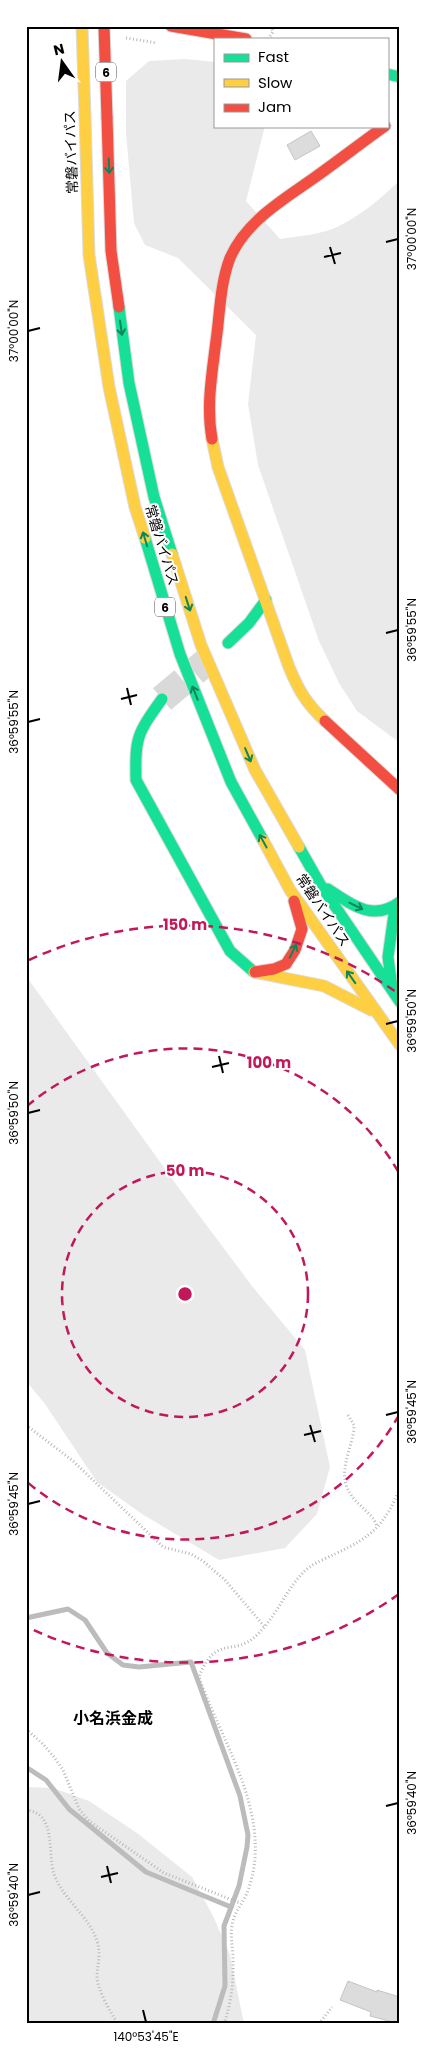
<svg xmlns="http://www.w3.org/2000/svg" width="426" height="2050" font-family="Poppins,'Noto Sans JP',sans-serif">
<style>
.green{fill:#eaeaea}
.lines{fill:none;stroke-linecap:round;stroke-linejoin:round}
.stream{stroke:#bcbcbc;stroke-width:5}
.building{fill:#dcdcdc;stroke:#c5c5c5}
.highway-tunnel{stroke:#d9d9d9;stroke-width:28;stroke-dasharray:28 14;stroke-linecap:butt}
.fast-casing{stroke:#dbdbdb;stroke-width:13}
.slow-casing{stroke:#dbdbdb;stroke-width:13}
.jam-casing{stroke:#dbdbdb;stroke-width:13}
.path{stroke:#b8b8b8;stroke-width:3;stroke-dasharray:1 2.5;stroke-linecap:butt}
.fast{stroke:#16e098;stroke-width:11}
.slow{stroke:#ffcf43;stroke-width:11}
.jam{stroke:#f24e42;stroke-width:11}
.slow-bridge-casing{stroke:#dbdbdb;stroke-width:13;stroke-linecap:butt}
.jam-bridge-casing{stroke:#dbdbdb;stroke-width:13;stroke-linecap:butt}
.slow-bridge{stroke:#ffcf43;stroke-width:11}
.jam-bridge{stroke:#f24e42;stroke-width:11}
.oneway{stroke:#0d865b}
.ticks{fill:none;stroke:#000;stroke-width:2}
.ring{fill:none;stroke:#c2185b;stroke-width:2.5;stroke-dasharray:9 6}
.labels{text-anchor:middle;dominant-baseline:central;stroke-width:4;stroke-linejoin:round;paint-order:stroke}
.shield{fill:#fff;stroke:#4c4c4c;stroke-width:1}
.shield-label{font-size:12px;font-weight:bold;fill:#000}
.street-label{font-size:14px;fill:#000;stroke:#fff}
.quarter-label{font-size:16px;font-weight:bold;fill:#000;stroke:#fff}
.centre{fill:#c2185b;stroke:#fff;stroke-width:2.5}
.ring-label{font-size:15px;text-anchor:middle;font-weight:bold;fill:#c2185b;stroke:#fff;stroke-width:4;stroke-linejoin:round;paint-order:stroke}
.neatline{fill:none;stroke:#000;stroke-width:2}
.ticks-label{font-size:12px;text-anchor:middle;fill:#000}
</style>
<rect width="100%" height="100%" fill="#fff"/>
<g class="green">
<path d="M185,59L215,62V126H265L246,201L280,239C298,236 320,235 337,227C359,217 383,197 400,180V743L357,711L339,683L319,641L258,465L248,404L256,335L178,258L145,245L134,223L126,133V81L149,61Z"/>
<polygon points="26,976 181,1191 252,1286 305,1350 330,1467 317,1514 285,1548 219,1560 142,1514 97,1482 45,1404 26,1381"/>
<polygon points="26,1787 53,1788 89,1801 137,1833 192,1877 213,1916 230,1955 244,2024 26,2024"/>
</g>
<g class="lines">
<g class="stream">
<polyline points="26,1618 68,1609 85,1620 107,1653 123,1665 139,1667 191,1662 240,1796 248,1835 247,1847 239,1886 224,1926 225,1986 213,2024"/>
<polyline points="26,1767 46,1780 69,1809 146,1872 231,1907"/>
</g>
</g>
<g class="building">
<polygon points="311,131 320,146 295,160 287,145"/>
<polygon points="348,1981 377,1992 377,1990 400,1997 400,2024 370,2016 371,2012 340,2000"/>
</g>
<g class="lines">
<polyline class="highway-tunnel" points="162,699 206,662"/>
<g class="fast-casing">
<g id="fast">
<polyline points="387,74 400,77"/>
<polyline points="119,307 129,383 154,497 172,554"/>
<polyline points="145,538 180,654 231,782 263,840"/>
<polyline points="228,643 249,623 266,600"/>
<path d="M162,699C137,734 135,737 136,780L230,951L254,972"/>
<polyline points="299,847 320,884 400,1002"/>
<path d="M328,889C352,905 373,922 400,902"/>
<polyline points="392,987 388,957 395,907"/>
</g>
</g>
<g class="slow-casing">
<g id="slow">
<polyline points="85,116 89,255 109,387 135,507 145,538"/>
<path d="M212,439L218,467L289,667C299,691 306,703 325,721"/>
<polyline points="172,554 201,645 255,770 299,847"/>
<polyline points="263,840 290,890 400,1045"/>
<polyline points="254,972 324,986 371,1010"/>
</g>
</g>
<g class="jam-casing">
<g id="jam">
<polyline points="171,26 246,39"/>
<polyline points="107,117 111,251 119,307"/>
<path d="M212,439C206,406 212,374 216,341C220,313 220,284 230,258C246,221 283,200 314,178C338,161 361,143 385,126"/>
<polyline points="325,721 400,790"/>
<polyline points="255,972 274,969 286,964 295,950 302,929 294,901"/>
</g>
</g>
<g class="path">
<polyline points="51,26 63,28"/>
<polyline points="126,38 157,43"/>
<polyline points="268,39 273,32 271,26"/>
<path d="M348,1415L354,1425V1430C348,1461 333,1481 361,1506C367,1512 375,1518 377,1527"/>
<polyline points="26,1425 73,1461 163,1547 191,1554 203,1561 225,1580 264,1626"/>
<polyline points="26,1729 43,1744 54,1757 63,1770 79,1809 89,1821 164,1873 240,1903"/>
<path d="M26,1810C57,1813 47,1852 54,1874C63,1900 88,1914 97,1941C101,1953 98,1962 97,1975C96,1988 111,2013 118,2024"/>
<path d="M224,2024C231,2003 234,1982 233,1960C233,1948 230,1937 232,1925C234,1913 241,1906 246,1895C249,1889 251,1880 253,1873C266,1804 221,1740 199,1677C216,1633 233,1658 257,1635C278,1615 287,1586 308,1568C316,1562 327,1558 335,1554C373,1536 384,1526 400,1488"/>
<polyline points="319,2024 332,2007"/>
</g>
<use href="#fast" class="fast"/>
<use href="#slow" class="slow"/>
<use href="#jam" class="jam"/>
<g class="slow-bridge-casing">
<polyline id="slow-bridge" points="82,26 85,116"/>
</g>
<g class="jam-bridge-casing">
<polyline id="jam-bridge" points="104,26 107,117"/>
</g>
<use href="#slow-bridge" class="slow-bridge"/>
<use href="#jam-bridge" class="jam-bridge"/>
</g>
<defs><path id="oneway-shaft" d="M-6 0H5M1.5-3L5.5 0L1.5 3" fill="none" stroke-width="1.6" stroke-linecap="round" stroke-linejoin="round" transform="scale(1.25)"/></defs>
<g class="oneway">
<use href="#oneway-shaft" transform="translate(109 166) rotate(88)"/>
<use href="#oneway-shaft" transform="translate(121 328) rotate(82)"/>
<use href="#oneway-shaft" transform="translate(145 539) rotate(-107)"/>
<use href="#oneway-shaft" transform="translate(188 604) rotate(72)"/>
<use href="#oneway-shaft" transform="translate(195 693) rotate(-112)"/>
<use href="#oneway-shaft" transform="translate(248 755) rotate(67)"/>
<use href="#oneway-shaft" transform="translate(263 841) rotate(-119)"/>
<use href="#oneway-shaft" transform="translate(356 906) rotate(26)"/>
<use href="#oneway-shaft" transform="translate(293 951) rotate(-64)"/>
<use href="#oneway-shaft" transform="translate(351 977) rotate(-125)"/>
</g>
<path class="ticks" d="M386,242L398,239M330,247L335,264M324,257L341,253M28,331L40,328M386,633L398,630M127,688L131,705M121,699L137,695M28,722L40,719M386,1024L398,1021M219,1056L223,1073M212,1067L229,1063M28,1113L40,1110M386,1415L398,1412M310,1425L315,1442M304,1435L321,1431M28,1504L40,1501M386,1806L398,1803M107,1866L111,1883M101,1877L118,1873M28,1895L40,1892M143,2010L146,2022"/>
<g class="ring">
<circle cx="185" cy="1294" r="123"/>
<path d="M399 1415A246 246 0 0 1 27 1482M27 1106A246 246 0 0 1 399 1173"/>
<path d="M399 1594A369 369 0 0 1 29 1628M29 960A369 369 0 0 1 399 994"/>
</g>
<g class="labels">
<g class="shield">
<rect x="96" y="62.5" width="20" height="19" rx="4"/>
<rect x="155" y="597.5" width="20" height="19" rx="4"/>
</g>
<g class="shield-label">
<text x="106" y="72">6</text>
<text x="165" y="607">6</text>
</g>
<g class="street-label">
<text transform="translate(71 152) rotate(-92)">常磐バイパス</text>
<text transform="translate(162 545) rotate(73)">常磐バイパス</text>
<text transform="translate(323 910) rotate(56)">常磐バイパス</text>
</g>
<g class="quarter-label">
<text x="113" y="1718">小名浜金成</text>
</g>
</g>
<circle cx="185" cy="1294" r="8" class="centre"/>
<g class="ring-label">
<text x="185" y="930">150 m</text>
<text x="269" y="1068">100 m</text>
<text x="185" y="1176">50 m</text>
</g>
<rect width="426" height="2050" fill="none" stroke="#ffffff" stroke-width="55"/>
<rect x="214" y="38" width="175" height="90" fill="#ffffff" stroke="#999999"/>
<rect x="224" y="54" width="25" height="8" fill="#16e098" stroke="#999999"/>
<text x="258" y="62" font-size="15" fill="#000000">Fast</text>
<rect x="224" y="79" width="25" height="8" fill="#ffcf43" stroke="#999999"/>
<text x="258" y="88" font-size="15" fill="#000000">Slow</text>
<rect x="224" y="104" width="25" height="8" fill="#f24e42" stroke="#999999"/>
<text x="258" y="112" font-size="15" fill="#000000">Jam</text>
<g transform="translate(62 62) rotate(346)" stroke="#ffffff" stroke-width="4" paint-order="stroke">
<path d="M0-4L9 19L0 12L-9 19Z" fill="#000000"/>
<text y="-8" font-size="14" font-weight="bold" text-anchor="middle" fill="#000000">N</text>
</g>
<rect x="28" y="28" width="370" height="1994" class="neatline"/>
<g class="ticks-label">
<text transform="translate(412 239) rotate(-90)" y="4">37°00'00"N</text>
<text transform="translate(14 331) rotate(-90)" y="4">37°00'00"N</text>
<text transform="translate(412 630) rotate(-90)" y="4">36°59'55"N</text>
<text transform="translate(14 722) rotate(-90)" y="4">36°59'55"N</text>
<text transform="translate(412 1021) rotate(-90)" y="4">36°59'50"N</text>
<text transform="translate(14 1113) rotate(-90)" y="4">36°59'50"N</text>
<text transform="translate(412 1412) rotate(-90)" y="4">36°59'45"N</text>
<text transform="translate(14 1504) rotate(-90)" y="4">36°59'45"N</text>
<text transform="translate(412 1803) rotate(-90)" y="4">36°59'40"N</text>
<text transform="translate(14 1895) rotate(-90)" y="4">36°59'40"N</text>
<text x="146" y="2041">140°53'45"E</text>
</g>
</svg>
